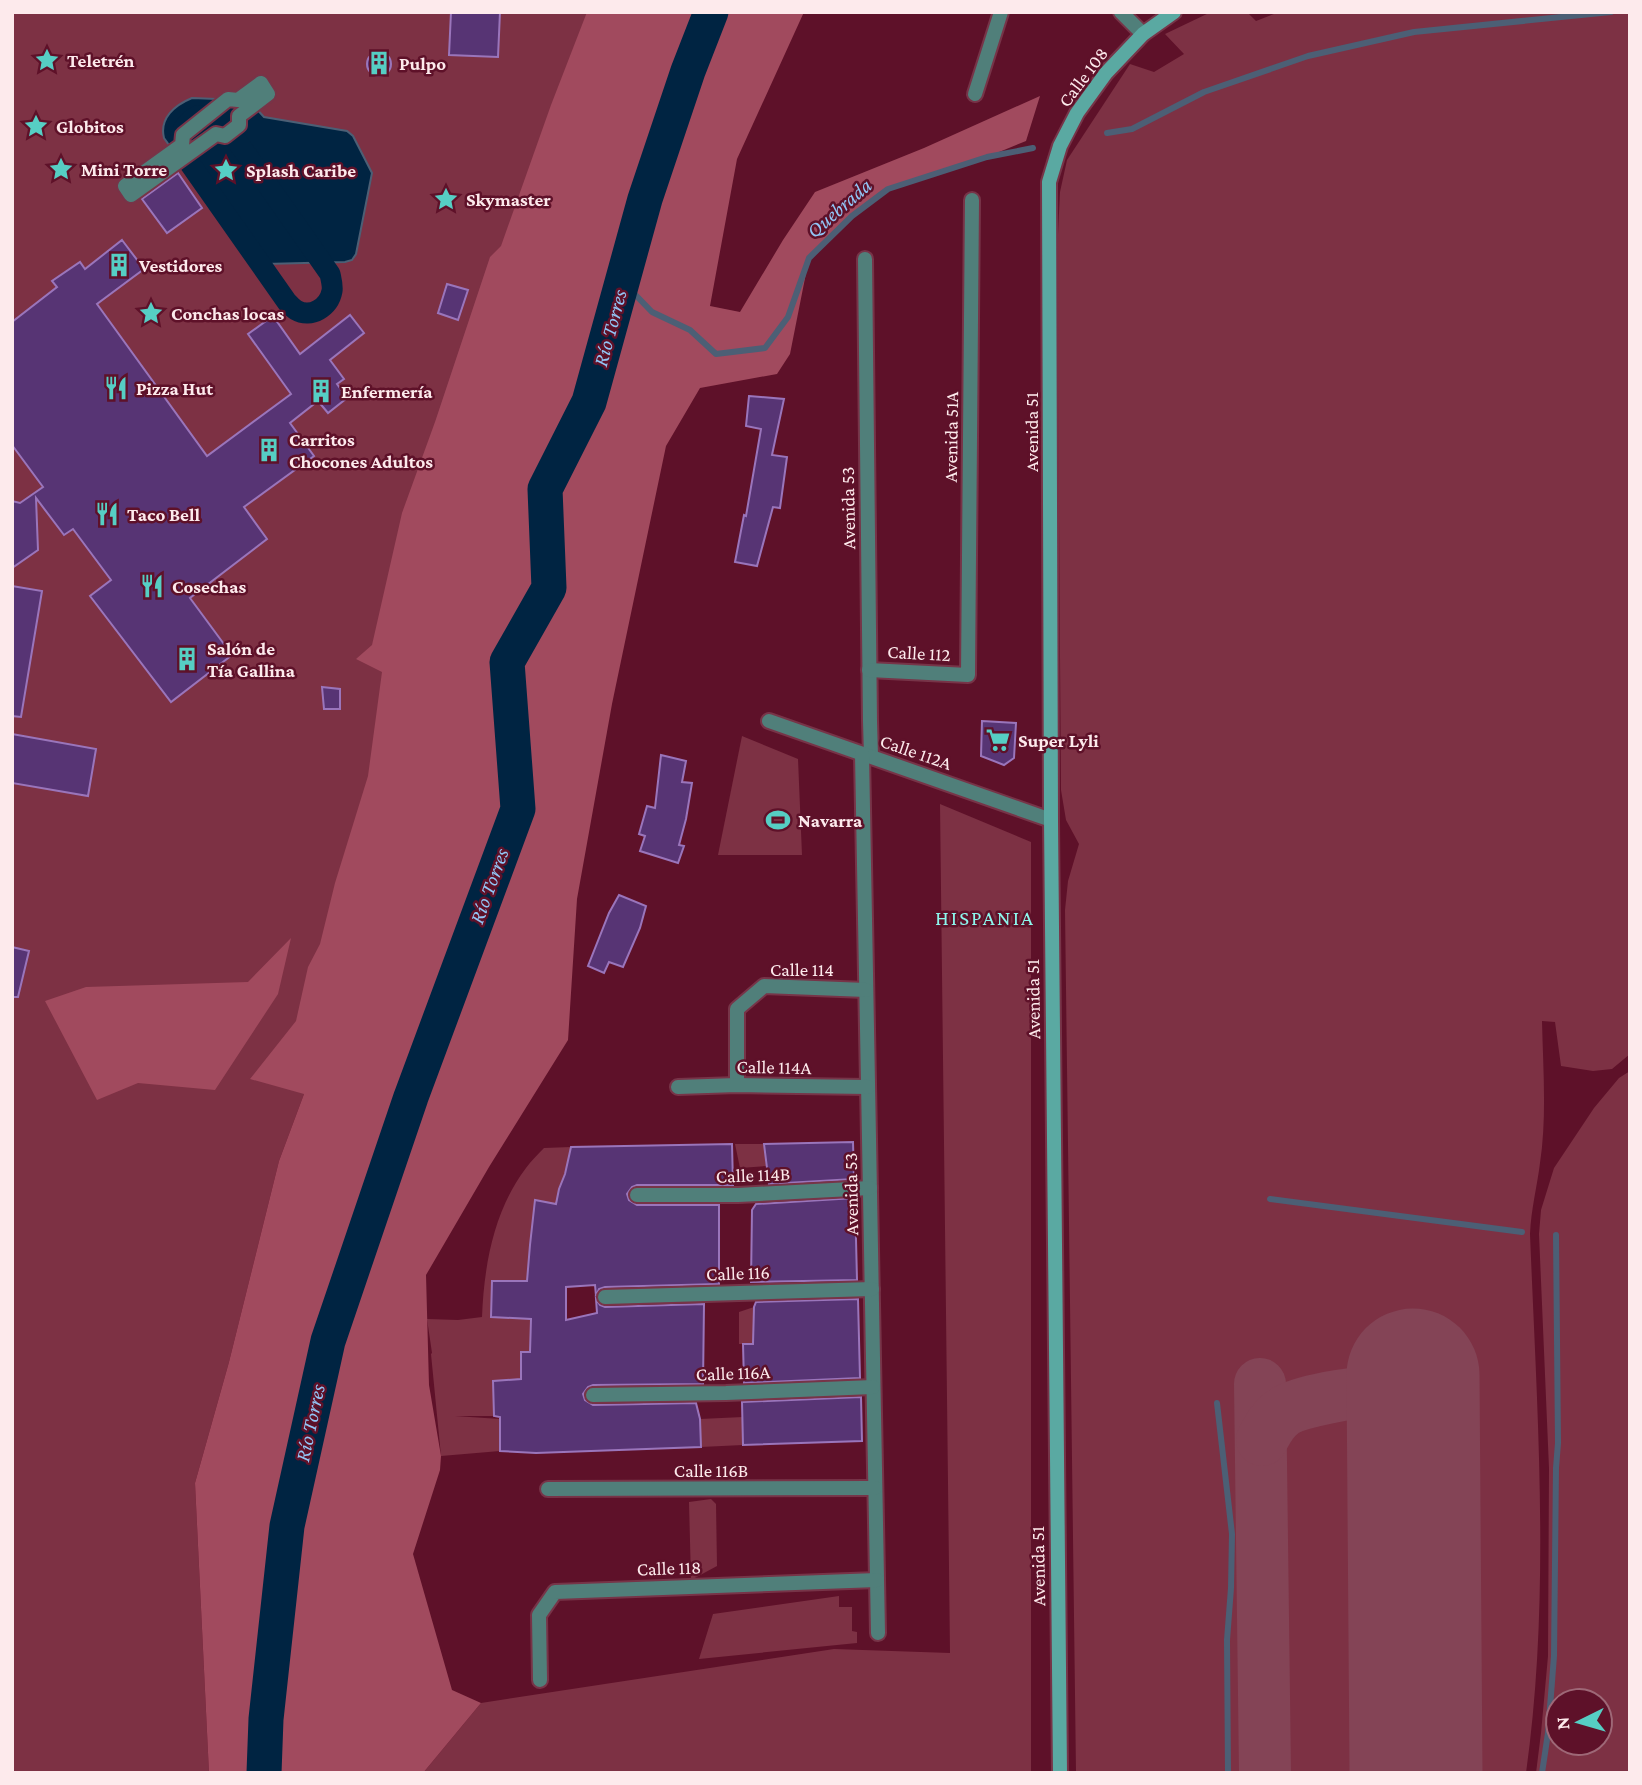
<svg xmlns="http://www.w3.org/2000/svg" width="1642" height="1785" font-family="'Crimson Pro',serif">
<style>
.green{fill:#7d3144;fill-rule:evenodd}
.forest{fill:#a14a5e}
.water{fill:#002442;stroke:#4c5f75;stroke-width:2}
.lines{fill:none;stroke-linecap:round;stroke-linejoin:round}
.stream{stroke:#4c5f75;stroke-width:6}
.canal{stroke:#002442;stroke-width:21}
.river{stroke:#002442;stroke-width:35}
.taxiway{stroke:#844456;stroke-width:52}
.runway{stroke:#844456;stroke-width:133}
.building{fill:#573474;stroke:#9a75bb;stroke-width:2}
.street-casing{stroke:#773448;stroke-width:18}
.secondary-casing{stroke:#773448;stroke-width:18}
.street{stroke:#507f7a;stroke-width:14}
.secondary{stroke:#5aa9a2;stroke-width:14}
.labels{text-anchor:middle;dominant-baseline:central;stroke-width:5;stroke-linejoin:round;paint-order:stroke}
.poi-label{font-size:19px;font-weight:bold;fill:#fdeaec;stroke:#5e1129;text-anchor:start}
.street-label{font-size:19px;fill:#fdeaec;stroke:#5e1129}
.water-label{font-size:21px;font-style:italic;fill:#92c6f6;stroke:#5e1129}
.neighbourhood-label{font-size:21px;letter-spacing:2px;fill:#8df7ed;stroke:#5e1129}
</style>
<rect width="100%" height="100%" fill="#5e1129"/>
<g class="green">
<polygon points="12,12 648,12 332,1019 279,1161 229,1362 195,1483 209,1773 12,1773"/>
<path d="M1211,12H1247L1256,21L1279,12H1630V1054L1612,1069L1593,1071L1561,1066L1555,1022L1542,1021C1543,1067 1547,1117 1540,1163C1537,1187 1531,1209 1530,1234C1537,1412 1551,1596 1526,1773H1461L1457,1365L1390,1367L1277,1398L1279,1375H1246L1248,1773H1076L1065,910L1068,881L1079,844L1066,820L1061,790L1057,255L1060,192L1067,160L1130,64L1154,72L1184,54L1165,34Z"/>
<polygon points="742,736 798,759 802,855 718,855"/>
<polygon points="940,804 1031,842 1031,1773 423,1773 481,1703 834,1649 950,1653"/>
<path d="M1630,1071V1773H1536L1541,1733L1548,1656L1549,1468L1539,1234L1541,1210L1554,1168L1594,1108L1619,1078ZM1558,1701H1600V1743H1558Z"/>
<polygon points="735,1144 764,1144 766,1166 740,1168"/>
<path d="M571,1147L565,1174L559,1189L556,1204L536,1200L530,1245L527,1281L531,1319L530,1352L521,1379L493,1381L494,1416H455L500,1419V1451L441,1456L431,1354L432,1353L427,1319L458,1320L482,1317C484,1265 494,1210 526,1168C531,1161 538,1154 544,1148Z"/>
<polygon points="754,1307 753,1330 762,1345 739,1344 739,1312"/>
<path d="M1365,1409L1374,1412L1377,1773H1282L1279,1457C1286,1445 1291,1434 1301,1425C1309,1418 1352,1410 1365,1409Z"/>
<polygon points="743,1417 743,1445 701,1447 700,1419"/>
<polygon points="711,1499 716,1504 717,1566 691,1580 689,1502"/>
<polygon points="839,1596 839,1607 852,1607 852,1631 857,1632 857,1643 699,1659 713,1614"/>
</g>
<g class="forest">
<polygon points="587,12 804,12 737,159 710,306 740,312 783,240 815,192 924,148 1040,96 1026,141 987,157 888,189 852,216 809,258 790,354 777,374 700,388 666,446 612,704 577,899 568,1040 489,1167 426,1275 429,1385 441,1456 440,1470 413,1554 452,1690 481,1703 423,1773 209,1773 195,1483 229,1362 279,1161 304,1094 250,1079 296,1021 308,967 320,944 335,883 368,776 382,672 356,659 372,645 402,513 435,422 490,257 501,246 551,105"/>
<polygon points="291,938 278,994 215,1090 138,1083 97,1100 45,1001 86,987 248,982"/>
</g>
<path class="water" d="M192,98L217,99L254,106L264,117L347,131L353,136L372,173L356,254L352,260L345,262L264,264L254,262L248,255L164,138C159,118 175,105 192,98Z"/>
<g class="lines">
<g class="stream">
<polyline points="1107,133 1132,129 1204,92 1308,56 1414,32 1611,12"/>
<polyline points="622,281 652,312 690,330 716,354 765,348 788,317 809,258 852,216 888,189 987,157 1033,148"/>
<polyline points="1270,1199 1522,1232"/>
<polyline points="1217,1403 1232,1534 1231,1588 1227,1640 1228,1773"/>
<polyline points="1542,1773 1548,1733 1554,1656 1556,1468 1558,1443 1556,1235"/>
</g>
<path class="canal" d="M197,116L216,118L225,124L330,274C331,279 333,286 332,291C329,307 311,319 296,310C294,309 288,303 287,302L181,151C177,135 183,125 197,116Z"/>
<polyline class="river" points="264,1773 266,1719 287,1526 328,1341 411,1097 518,809 507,662 549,588 545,489 589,402 645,199 688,71 711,12"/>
<g class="taxiway">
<polyline points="1260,1384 1265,1773"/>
<path d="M1262,1440C1268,1429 1273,1418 1285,1411C1299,1402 1357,1390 1374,1394C1378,1395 1385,1398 1389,1401C1402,1410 1407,1428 1413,1442"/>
</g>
<polyline class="runway" points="1413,1375 1416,1773"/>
</g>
<g class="building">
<polygon points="451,12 500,12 498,57 449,55"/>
<circle cx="379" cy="64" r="12"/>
<polygon points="178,173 202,208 167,233 142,199"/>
<polygon points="122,240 144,269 97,304 207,456 291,394 248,334 273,316 300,354 350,315 364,333 330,360 344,379 337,384 347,398 328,413 318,401 290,423 314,456 244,507 267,539 190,598 232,655 171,702 90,596 111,580 73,529 64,535 36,498 38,550 12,568 12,501 20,503 43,487 12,445 12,322 57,287 52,281 80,262 85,269"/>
<polygon points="447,284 468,290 458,320 438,313"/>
<polygon points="749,396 784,399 772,455 787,457 780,508 773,507 757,566 735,562 744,515 746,516 761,429 746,426"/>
<polygon points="12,586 42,591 21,717 12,716"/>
<polygon points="322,687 340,689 340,709 324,709"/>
<polygon points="982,721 1016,723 1014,758 1004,765 981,756"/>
<polygon points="12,734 96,749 88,796 12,783"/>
<polygon points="661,755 686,761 682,782 692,783 686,819 679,845 684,846 678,863 640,851 645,836 639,834 647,806 655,808"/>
<polygon points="619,895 646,906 640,928 623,967 609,962 604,973 588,966 609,913"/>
<polygon points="12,947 29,951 18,997 12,997"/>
<polygon points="853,1142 854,1179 769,1184 764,1144"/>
<polygon points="732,1144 733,1185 637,1185 632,1187 627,1194 629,1200 637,1205 719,1205 719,1284 605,1287 599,1289 596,1296 595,1285 566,1287 566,1320 597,1313 596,1299 600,1305 605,1307 704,1304 703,1384 593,1385 588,1387 583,1394 585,1400 593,1405 696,1403 700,1419 701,1447 536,1453 500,1451 500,1417 494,1416 493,1381 521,1379 521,1352 530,1352 531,1319 491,1317 492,1281 527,1281 530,1245 535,1200 556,1204 559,1189 565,1174 571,1147"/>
<polygon points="855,1198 857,1280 751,1282 752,1210 756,1204"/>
<polygon points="858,1299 860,1378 744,1383 743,1344 753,1344 754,1307 756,1302"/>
<polygon points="861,1397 862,1441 743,1445 742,1402"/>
</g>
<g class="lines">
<g class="street-casing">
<g id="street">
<polyline points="1121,12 1143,34"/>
<polygon points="261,83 268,94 239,116 239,125 225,136 216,134 131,195 125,186 182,145 183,135 228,99 238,100"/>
<polyline points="975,94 1001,12"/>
<polyline points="865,259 870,721 871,756"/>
<polyline points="869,670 968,675 972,200"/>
<polyline points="769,721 1051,820"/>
<polyline points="862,754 878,1633"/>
<polyline points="737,1085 737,1009 764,986 866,990"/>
<polyline points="678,1087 737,1085 868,1087"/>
<polyline points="637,1195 738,1195 870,1188"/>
<polyline points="605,1297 872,1289"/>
<polyline points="593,1395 726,1393 873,1387"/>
<polyline points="548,1489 875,1488"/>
<polyline points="540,1680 539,1615 555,1592 877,1580"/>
</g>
</g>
<g class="secondary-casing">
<polyline id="secondary" points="1060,1773 1051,820 1049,182 1060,146 1077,113 1106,73 1143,34 1174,12"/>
</g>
<use href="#street" class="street"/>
<use href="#secondary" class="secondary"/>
</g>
<defs>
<g id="sight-bare" transform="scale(1.89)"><path d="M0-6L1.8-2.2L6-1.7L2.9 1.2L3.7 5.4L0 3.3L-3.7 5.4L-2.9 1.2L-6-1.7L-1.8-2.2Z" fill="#56cec4" stroke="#5e1129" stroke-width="2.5" paint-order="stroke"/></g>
<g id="building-bare" transform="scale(1.89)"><path d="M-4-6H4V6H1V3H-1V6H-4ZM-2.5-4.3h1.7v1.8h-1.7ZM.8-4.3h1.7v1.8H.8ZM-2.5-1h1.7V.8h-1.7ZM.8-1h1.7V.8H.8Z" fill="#56cec4" stroke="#5e1129" stroke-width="2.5" paint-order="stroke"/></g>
<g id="restaurant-bare" transform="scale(1.89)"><path d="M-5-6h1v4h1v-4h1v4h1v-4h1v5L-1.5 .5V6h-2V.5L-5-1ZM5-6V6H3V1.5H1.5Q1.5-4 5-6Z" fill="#56cec4" stroke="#5e1129" stroke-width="2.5" paint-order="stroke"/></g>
<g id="supermarket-bare" transform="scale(1.89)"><path d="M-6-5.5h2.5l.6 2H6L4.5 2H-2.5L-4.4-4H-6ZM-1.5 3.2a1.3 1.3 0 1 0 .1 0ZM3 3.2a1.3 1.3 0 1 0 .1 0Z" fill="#56cec4" stroke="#5e1129" stroke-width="2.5" paint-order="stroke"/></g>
<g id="stadium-bare" transform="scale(1.89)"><path d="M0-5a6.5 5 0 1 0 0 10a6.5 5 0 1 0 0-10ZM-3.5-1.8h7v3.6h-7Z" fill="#56cec4" stroke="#5e1129" stroke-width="2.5" paint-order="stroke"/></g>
</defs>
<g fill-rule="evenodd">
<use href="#sight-bare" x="47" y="60"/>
<use href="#building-bare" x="379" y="63"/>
<use href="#sight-bare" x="36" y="126"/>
<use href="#sight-bare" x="61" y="169"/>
<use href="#sight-bare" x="226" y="170"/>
<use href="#sight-bare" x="446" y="199"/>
<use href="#building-bare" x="119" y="265"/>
<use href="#sight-bare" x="151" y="313"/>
<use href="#restaurant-bare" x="116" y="388"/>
<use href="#building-bare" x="321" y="391"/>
<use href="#building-bare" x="269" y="450"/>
<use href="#restaurant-bare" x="107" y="514"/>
<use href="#restaurant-bare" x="152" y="586"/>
<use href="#building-bare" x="187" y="659"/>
<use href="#supermarket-bare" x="998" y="740"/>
<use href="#stadium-bare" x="778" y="820"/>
</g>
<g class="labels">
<g class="poi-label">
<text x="67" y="60">Teletrén</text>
<text x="399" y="63">Pulpo</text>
<text x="56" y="126">Globitos</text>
<text x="81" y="169">Mini Torre</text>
<text x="246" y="170">Splash Caribe</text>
<text x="466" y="199">Skymaster</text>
<text x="139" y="265">Vestidores</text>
<text x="171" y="313">Conchas locas</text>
<text x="136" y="388">Pizza Hut</text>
<text x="341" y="391">Enfermería</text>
<text x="289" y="439">Carritos<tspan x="289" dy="22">Chocones Adultos</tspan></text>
<text x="127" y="514">Taco Bell</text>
<text x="172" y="586">Cosechas</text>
<text x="207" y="648">Salón de<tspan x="207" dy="22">Tía Gallina</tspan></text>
<text x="1018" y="740">Super Lyli</text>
<text x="798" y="820">Navarra</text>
</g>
<g class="street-label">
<text transform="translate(1083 77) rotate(-53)">Calle 108</text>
<text transform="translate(1031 432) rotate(-90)">Avenida 51</text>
<text transform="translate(951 437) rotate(-89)">Avenida 51A</text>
<text transform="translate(848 508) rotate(-91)">Avenida 53</text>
<text transform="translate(919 653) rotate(3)">Calle 112</text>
<text transform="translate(916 752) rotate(19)">Calle 112A</text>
<text x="802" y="969">Calle 114</text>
<text transform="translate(1033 999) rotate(-91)">Avenida 51</text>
<text transform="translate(774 1067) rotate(1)">Calle 114A</text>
<text transform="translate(753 1175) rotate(-2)">Calle 114B</text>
<text transform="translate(851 1194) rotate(-91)">Avenida 53</text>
<text transform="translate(738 1273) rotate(-2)">Calle 116</text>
<text transform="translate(733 1373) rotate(-2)">Calle 116A</text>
<text x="711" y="1470">Calle 116B</text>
<text transform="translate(1038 1566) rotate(-91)">Avenida 51</text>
<text transform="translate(669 1568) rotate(-2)">Calle 118</text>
</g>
<g class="water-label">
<text transform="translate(839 208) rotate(-41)">Quebrada</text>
<text transform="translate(610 328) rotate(-75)">Río Torres</text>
<text transform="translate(489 886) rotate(-70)">Río Torres</text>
<text transform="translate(310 1423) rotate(-78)">Río Torres</text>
</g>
<g class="neighbourhood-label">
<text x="985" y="918">HISPANIA</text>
</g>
</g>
<rect width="1642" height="1785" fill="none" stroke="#fdeaec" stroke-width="28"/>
<g transform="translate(1579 1722) rotate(265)"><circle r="33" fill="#5e1129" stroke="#9e6877" stroke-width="2"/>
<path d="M0-5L12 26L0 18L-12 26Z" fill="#56cec4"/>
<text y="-10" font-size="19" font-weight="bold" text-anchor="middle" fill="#fdeaec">N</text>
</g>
</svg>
